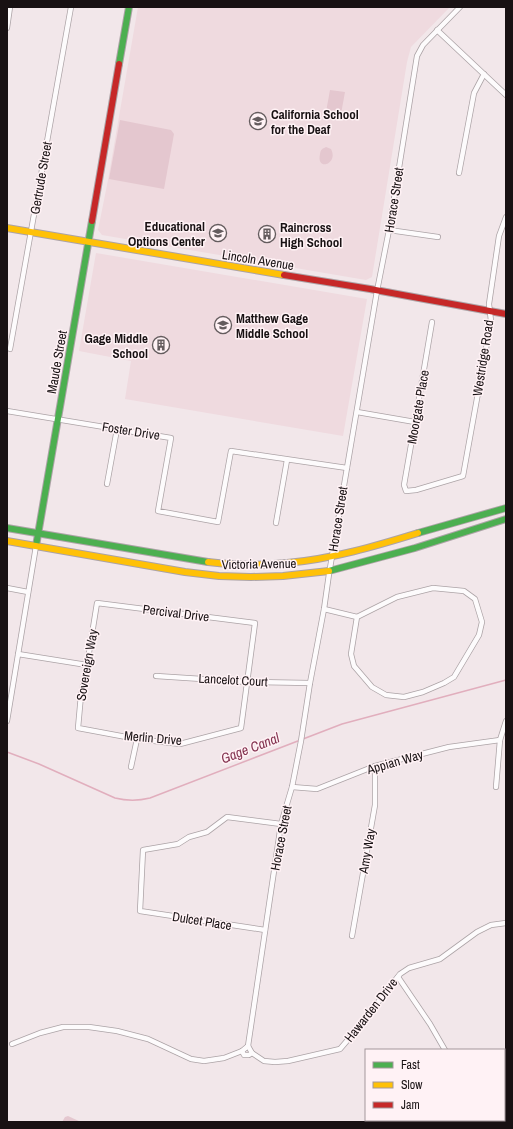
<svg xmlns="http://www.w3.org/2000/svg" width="513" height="1129" font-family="'Archivo Narrow',sans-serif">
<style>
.built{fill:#efdadf}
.green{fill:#e4c7cf}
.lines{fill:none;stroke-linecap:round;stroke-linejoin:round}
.stream{stroke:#e1aebd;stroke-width:1.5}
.street-casing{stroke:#aca3a6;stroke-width:6}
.fast-casing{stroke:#aca3a6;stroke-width:8}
.slow-casing{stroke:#aca3a6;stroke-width:8}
.jam-casing{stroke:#aca3a6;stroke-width:8}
.street{stroke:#fdfbfc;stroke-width:4.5}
.fast{stroke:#4caf50;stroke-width:6}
.slow{stroke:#ffc107;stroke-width:6}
.jam{stroke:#c62828;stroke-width:6}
.labels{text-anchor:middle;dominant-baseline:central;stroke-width:3;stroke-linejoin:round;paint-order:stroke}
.poi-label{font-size:13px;font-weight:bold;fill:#181113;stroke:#fff2f5;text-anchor:start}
.street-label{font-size:13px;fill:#181113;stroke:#fff2f5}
.water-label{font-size:14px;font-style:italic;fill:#843350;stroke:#fff2f5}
</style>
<rect width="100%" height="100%" fill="#f2e7ea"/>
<g class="built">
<polygon points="138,7 450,7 411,47 407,62 372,277 366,280 102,235 98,230 108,180"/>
<polygon points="96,253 367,299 343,436 125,399 131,361 79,351"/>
</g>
<g class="green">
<polygon points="330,90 345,92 341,114 326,112"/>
<polygon points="120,120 171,130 174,134 164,189 109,179"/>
<path d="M326,147L331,149C339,164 316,172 320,154C321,149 322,149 326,147Z"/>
<polygon points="68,1116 81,1122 62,1122 65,1117"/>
</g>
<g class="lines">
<path class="stream" d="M7,752L39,764L115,798C127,801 138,801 150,798L342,724L506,680"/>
<g class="street-casing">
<g id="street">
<polyline points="7,28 10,7"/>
<polyline points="437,30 506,95"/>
<polyline points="459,173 474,93 484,74"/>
<polyline points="389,230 438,237"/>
<polyline points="432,322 415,422 404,485 406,491 416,490 463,476 491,321 489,304 499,236 506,217"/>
<polyline points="10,349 71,7"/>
<polyline points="7,411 171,438 158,511 218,522 231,451 347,468"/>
<polyline points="357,412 415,422"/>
<polyline points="107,484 117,429"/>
<polyline points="276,523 287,460"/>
<polyline points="7,588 28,592"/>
<polygon points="433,588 464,591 475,599 482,622 479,635 454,677 444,683 423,692 404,697 386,695 372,687 354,666 351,654 357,617 397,597"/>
<polygon points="97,603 255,623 241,728 180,744 137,739 78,728 81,695 87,665"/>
<polyline points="324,609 357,617"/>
<polyline points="18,654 87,665"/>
<polyline points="156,676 248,682 310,683"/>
<polyline points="7,721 36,546"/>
<polyline points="131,767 137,739"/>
<polyline points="292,787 317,789 375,766 449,747 500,740"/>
<polyline points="496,787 500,740 506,721"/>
<polyline points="265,930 140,911 143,850 178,844 189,837 207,832 227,817 281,824"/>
<polyline points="352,936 375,805 375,766"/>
<polyline points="398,977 430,1024 445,1050"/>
<polyline points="12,1044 40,1033 63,1027 89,1027 117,1031 148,1039 191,1059 204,1061 224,1058 242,1051 248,1046"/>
<polyline points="248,1046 281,824 292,787 301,741 310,683 324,609 329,574 377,291 389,230 417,56 423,45 460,7"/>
<polyline points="248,1046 252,1053 264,1061 275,1062 288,1061 340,1049 358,1028 400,974 409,968 440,959 477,932 491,925 506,923"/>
<polyline points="242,1051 244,1055 249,1055 252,1053"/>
<polyline points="504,1069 506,1070"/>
</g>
</g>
<g class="fast-casing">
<g id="fast">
<polyline points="119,64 129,7"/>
<polyline points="7,528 208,562"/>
<polyline points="418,533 506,508"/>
<polyline points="36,546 92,221"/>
<polyline points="329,571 415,548 506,519"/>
</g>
</g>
<g class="slow-casing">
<g id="slow">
<polyline points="7,228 284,275"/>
<polyline points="7,541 185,572 219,576 251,577 283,576 329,571"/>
<path d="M208,562C234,565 261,566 287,563C332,559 376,546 418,533"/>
</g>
</g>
<g class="jam-casing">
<g id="jam">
<polyline points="92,221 119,64"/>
<polyline points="284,275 370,289 506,314"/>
</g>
</g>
<use href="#street" class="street"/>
<use href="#fast" class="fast"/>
<use href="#slow" class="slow"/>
<use href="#jam" class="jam"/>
</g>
<defs>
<g id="school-ring" transform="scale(0.9)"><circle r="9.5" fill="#fff2f5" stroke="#645c5e" stroke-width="1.5"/><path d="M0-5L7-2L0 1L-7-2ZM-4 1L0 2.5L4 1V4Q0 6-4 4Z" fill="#645c5e"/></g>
<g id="building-ring" transform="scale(0.9)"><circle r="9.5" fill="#fff2f5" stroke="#645c5e" stroke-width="1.5"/><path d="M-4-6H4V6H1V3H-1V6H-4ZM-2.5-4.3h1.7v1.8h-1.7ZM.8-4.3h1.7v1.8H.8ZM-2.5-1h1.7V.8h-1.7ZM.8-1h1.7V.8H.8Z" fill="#645c5e"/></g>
</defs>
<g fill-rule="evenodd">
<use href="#school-ring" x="258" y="121"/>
<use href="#school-ring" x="218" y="233"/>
<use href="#building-ring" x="267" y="234"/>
<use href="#school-ring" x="223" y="325"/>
<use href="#building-ring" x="161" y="345"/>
</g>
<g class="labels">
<g class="poi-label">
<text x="271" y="114">California School<tspan x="271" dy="15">for the Deaf</tspan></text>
<text x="205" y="226" text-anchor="end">Educational<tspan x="205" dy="15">Options Center</tspan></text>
<text x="280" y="227">Raincross<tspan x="280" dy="15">High School</tspan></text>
<text x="236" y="318">Matthew Gage<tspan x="236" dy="15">Middle School</tspan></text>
<text x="148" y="338" text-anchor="end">Gage Middle<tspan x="148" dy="15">School</tspan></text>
</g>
<g class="street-label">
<text transform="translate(41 178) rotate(-80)">Gertrude Street</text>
<text transform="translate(394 200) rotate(-81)">Horace Street</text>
<text transform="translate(258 260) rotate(9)">Lincoln Avenue</text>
<text transform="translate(483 358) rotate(-81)">Westridge Road</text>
<text transform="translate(57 362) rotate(-80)">Maude Street</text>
<text transform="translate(418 407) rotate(-80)">Moorgate Place</text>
<text transform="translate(131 431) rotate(9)">Foster Drive</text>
<text transform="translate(338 519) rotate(-81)">Horace Street</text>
<text transform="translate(259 564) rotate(-1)">Victoria Avenue</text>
<text transform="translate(176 613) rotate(7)">Percival Drive</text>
<text transform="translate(87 665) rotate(-80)">Sovereign Way</text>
<text transform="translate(233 680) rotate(3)">Lancelot Court</text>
<text transform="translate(153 738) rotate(5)">Merlin Drive</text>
<text transform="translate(395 762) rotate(-16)">Appian Way</text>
<text transform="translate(281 838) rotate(-79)">Horace Street</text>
<text transform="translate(367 851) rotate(-80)">Amy Way</text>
<text transform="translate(202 921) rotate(9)">Dulcet Place</text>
<text transform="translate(371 1010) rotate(-52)">Hawarden Drive</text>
</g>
<g class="water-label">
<text transform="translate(250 748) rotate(-21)">Gage Canal</text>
</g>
</g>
<rect width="513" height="1129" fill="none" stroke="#181113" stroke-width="16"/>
<rect x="365" y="1049" width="140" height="72" fill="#fff2f5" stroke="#a3989b"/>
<rect x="373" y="1062" width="20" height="6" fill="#4caf50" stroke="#a3989b"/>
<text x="401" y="1069" font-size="12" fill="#181113">Fast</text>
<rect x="373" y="1082" width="20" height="6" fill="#ffc107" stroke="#a3989b"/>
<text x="401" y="1089" font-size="12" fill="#181113">Slow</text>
<rect x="373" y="1102" width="20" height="6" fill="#c62828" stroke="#a3989b"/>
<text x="401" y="1109" font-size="12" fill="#181113">Jam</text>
</svg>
